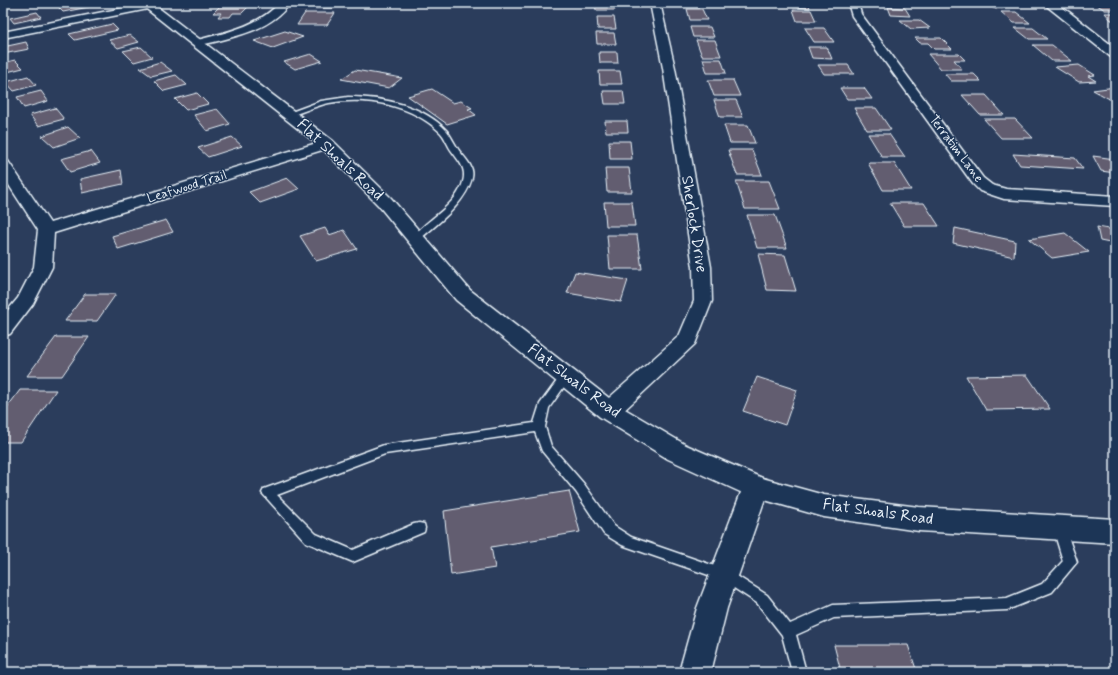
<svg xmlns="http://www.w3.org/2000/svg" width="1118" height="675" font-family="Mynerve,sans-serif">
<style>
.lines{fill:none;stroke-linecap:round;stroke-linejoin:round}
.stream{fill:#869eb7;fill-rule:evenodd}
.building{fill:#625d70;stroke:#e8f1f8}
.service-casing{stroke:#e8f1f8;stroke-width:3}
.minor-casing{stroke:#e8f1f8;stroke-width:3}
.tertiary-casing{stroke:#e8f1f8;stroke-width:3}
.secondary-casing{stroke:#e8f1f8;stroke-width:3}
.service{fill:#1d3557;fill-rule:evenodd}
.minor{fill:#1d3557;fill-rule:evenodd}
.tertiary{fill:#1d3557;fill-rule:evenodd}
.secondary{fill:#1d3557;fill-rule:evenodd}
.labels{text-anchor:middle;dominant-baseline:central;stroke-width:3;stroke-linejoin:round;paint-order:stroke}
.far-street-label{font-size:13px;fill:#e8f1f8;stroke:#1d3557}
.street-label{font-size:16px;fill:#e8f1f8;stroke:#1d3557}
</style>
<rect width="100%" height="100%" fill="#2b3d5c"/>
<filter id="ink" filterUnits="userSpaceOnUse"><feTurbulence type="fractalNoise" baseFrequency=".025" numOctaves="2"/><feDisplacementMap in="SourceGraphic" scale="8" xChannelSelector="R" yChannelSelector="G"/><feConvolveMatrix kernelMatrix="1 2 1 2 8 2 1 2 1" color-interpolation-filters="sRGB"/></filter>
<g filter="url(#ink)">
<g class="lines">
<g class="stream">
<polygon points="436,3 513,4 537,3 513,6 438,4"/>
<path d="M915,3H930C927,5 918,5 915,3Z"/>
</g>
</g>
<g class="building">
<polygon points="82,3 85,3 89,7 63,12 59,8"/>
<polygon points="316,3 339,3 335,8 313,8"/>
<polygon points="595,3 614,3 615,10 596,10"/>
<polygon points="687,3 706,3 707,6 688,6"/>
<polygon points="792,3 808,3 810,8 793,7"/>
<polygon points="980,3 998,3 1007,6 996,9"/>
<polygon points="1094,3 1112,3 1115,5 1115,10 1105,10"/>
<polygon points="220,6 249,6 242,13 233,13 230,17 218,17 221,13 213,13"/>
<polygon points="888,7 905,8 910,16 891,15"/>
<polygon points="687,9 702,9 707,20 690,20"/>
<polygon points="793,10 811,10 816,21 797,21"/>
<polygon points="37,12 41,17 14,23 10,18"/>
<polygon points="1001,12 1016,12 1030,23 1014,23"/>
<polygon points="305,13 335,13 327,25 297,25"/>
<polygon points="1105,13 1115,13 1115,20 1111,20"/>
<polygon points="597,17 614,17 616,29 598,29"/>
<polygon points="900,20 919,20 930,28 911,29"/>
<polygon points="112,24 118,30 75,40 69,34"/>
<polygon points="690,27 710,27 714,37 693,37"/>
<polygon points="805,28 824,28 834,42 814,42"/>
<polygon points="1015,28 1033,28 1047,39 1029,39"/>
<polygon points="285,31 303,37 273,48 254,41"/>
<polygon points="596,33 614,33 616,44 597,44"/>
<polygon points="130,35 139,42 118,48 109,40"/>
<polygon points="915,38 941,38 952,49 934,49 928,43 920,43"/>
<polygon points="696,40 715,40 721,56 702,56"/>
<polygon points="26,42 29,49 3,54 3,47"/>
<polygon points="1033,45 1052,45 1072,61 1052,61"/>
<polygon points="141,47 152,57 134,62 123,51"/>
<polygon points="808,47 827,47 832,59 812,58"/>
<polygon points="599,52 617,52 618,63 600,63"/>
<polygon points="311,54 322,61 295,69 284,62"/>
<polygon points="928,54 959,54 965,60 954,60 962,69 941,69"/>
<polygon points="703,59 721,59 726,73 707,73"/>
<polygon points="15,60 23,68 3,73 3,63"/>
<polygon points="160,62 172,71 151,76 140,68"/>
<polygon points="818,65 848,65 854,74 824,74"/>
<polygon points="1079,65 1095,75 1088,76 1096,81 1079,82 1055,67"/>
<polygon points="355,70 402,78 389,88 341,79"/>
<polygon points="599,71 620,71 622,84 600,84"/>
<polygon points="945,74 974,74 981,81 951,81"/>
<polygon points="176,75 187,85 164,91 154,81"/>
<polygon points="28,76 36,85 14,91 6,82"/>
<polygon points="708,80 733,80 740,96 714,96"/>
<polygon points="1115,87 1115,102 1093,90"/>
<polygon points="840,88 864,88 872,99 847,99"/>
<polygon points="432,89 453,103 461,101 472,108 468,109 476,115 447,124 408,96"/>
<polygon points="41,91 48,101 24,108 17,97"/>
<polygon points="603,91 623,91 625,104 605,104"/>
<polygon points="197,93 208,104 186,110 175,99"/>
<polygon points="962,95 986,95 1004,115 980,115"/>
<polygon points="714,100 736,100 743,117 720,117"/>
<polygon points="55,108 64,119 38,126 30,115"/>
<polygon points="854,108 876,108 891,130 867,130"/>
<polygon points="217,109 230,124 207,131 194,115"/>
<polygon points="984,119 1015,119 1033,138 1001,138"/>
<polygon points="605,121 627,121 628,132 606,132"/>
<polygon points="724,125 748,125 755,143 730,143"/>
<polygon points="68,127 80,138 54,147 42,136"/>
<polygon points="868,134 889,134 905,157 882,157"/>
<polygon points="232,137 242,146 208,157 198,148"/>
<polygon points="609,141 630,141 632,159 610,159"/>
<polygon points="728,150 752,150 762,175 737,175"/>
<polygon points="91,151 100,163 70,172 61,159"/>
<polygon points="1013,154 1075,158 1083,169 1020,165"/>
<polygon points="1093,156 1115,159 1115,173 1101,171"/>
<polygon points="868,163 894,163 911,190 883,190"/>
<polygon points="605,168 629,168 632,192 607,192"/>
<polygon points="121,170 123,184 82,193 80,179"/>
<polygon points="287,178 299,189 260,203 249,192"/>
<polygon points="736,181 769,181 780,209 745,209"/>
<polygon points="604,202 632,202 635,226 606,226"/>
<polygon points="890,203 924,203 939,226 904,226"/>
<polygon points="747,215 775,215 787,248 757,248"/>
<polygon points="166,220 173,232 118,249 112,236"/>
<polygon points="1097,227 1115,230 1115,244 1100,241"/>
<polygon points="325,228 329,235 344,230 357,249 316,261 300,236"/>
<polygon points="955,228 1015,241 1014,257 953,243"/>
<polygon points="1065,233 1089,252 1052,258 1029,239"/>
<polygon points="607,235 637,235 642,269 610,269"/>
<polygon points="758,254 785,255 796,291 767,290"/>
<polygon points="575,272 628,280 621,302 567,293"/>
<polygon points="85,294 116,294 97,321 65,321"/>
<polygon points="56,337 89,337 62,376 27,376"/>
<polygon points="1027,375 1050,409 986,410 966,376"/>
<polygon points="757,377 797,390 785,425 743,411"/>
<polygon points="20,390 56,390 21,442 3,442 3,413"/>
<polygon points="569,491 580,532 491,547 495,568 451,575 444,511"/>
<polygon points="834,645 908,645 917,672 841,672"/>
</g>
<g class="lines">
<g class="service-casing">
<g id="service">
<path d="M348,97C382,97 423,105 447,131C451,136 454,143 458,149C464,158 475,166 472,178C465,204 438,223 419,240L416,241L412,238C427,219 452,209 462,185C468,169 460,163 451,150C447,144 445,137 440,132C412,105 367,96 329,103C315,106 303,112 289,116L286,114L321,101Z"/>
<polygon points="566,373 570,374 571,377 549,408 545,427 551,446 584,484 614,526 631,537 729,571 767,595 790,624 833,605 1007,598 1042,584 1063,561 1053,528 1054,524 1059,523 1064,524 1065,528 1077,562 1052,592 1007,610 834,618 796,635 806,672 792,672 782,635 757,603 720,579 622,545 604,534 576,492 542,451 535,432 385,454 277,495 316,534 353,550 414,524 419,523 424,524 425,528 424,532 353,562 306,542 262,493 264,489 384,445 534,423 540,404 562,374"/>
</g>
</g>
<g class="minor-casing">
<g id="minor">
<polygon points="148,3 153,4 154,6 153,8 3,38 3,32"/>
<path d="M279,3H290C270,32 229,38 197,46L193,45L191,43L193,41C223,33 258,27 279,3Z"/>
<polygon points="650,3 660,3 675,68 711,267 712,301 695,344 617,417 609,419 601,417 598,411 601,405 679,336 694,301 693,267 663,68"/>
<polygon points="848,3 858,3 861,14 983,178 992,185 1006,189 1115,196 1115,206 1004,199 980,191 973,184 852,16"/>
<polygon points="1043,3 1055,3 1069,12 1115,48 1115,58 1111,57"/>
<polygon points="327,140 332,141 334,144 332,147 54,233 52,267 33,304 10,334 3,336 3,316 18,298 34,267 38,230 3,176 3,160 8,161 50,223"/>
</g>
</g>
<g class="tertiary-casing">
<polygon id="tertiary" points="756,476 765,479 769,487 727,608 711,672 679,672 697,608 743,487 747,479"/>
</g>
<g class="secondary-casing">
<polygon id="secondary" points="139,3 152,3 333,141 391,198 470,290 618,405 686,445 762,478 824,495 919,507 1115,519 1115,543 919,531 824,517 747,495 668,459 600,417 456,300 379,206 321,147"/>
</g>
<use href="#service" class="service"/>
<use href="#minor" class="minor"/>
<use href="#tertiary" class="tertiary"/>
<use href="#secondary" class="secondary"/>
</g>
</g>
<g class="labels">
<g class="far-street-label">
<text transform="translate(956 149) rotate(53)">Terratim Lane</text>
<text transform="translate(187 187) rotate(-17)">Leafwood Trail</text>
</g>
<g class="street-label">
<text transform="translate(340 160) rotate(43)">Flat Shoals Road</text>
<text transform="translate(694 224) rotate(81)">Sherlock Drive</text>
<text transform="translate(574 381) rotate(37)">Flat Shoals Road</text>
<text transform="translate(878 512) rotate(8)">Flat Shoals Road</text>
</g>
</g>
<rect width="1118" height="675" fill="none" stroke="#1d3557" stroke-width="16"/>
<rect x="8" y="8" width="1102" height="659" fill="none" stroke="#e8f1f8" stroke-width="1.5" filter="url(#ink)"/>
</svg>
